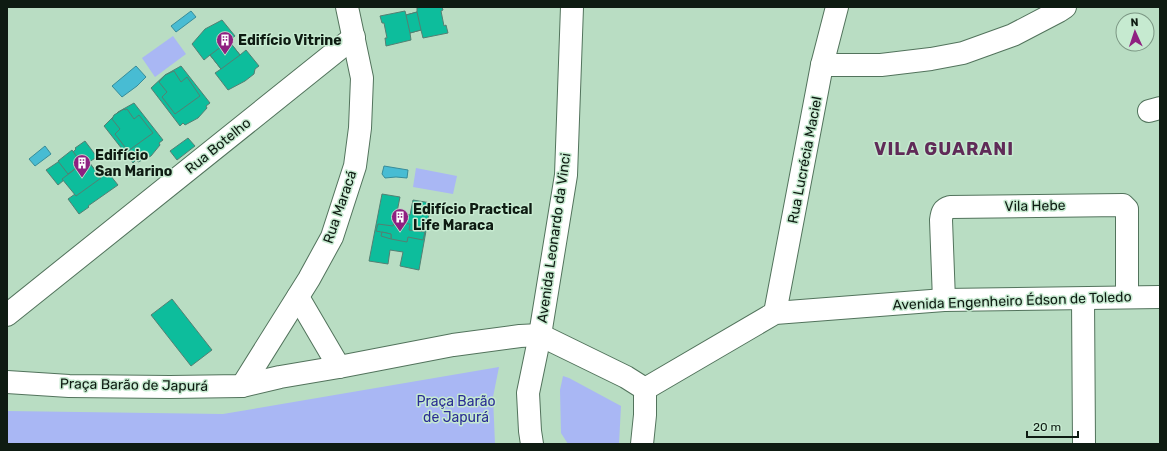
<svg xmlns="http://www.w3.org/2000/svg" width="1167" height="451" font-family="Rubik,sans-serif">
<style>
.green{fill:#a9b7f4}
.water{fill:#48bcd3;stroke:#378c99}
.building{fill:#0dbd9c;stroke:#548073}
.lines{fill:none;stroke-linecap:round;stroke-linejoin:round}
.minor-casing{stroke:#52735c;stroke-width:24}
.minor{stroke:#fff;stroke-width:22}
.labels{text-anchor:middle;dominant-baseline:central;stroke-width:3;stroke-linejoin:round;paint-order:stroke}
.poi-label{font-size:14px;font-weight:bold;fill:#0e1b12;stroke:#c6ead0;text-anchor:start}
.street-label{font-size:14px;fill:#0e1b12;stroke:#c6ead0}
.park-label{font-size:14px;fill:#2a2d94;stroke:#c6ead0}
.district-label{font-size:18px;font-weight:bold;letter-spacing:1px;fill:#602b58;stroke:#c6ead0}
</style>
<rect width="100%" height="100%" fill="#b9ddc3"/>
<g class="green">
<polygon points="173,36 186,54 155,77 142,58"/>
<polygon points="416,168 457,176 453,194 413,187"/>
<polygon points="499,367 493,397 495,444 7,444 7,411 223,414"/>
<polygon points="563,376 569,378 621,406 619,444 568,444 561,433 560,390"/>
</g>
<g class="water">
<polygon points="191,11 196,17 176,32 171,26"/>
<polygon points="136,66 146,77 137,86 122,97 112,86"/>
<polygon points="45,146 51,154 35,166 29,159"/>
<polygon points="384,166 408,170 407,178 396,177 385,178 382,174"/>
</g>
<g class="building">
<polygon points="423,7 442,7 443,10 441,11 444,26 446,25 448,33 423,38 421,30 410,33 411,40 386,46 385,38 387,38 384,23 382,23 380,16 405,11 406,15 417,12 417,8"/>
<polygon points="417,12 421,30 410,33 406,15"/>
<polygon points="222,20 235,36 229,41 240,55 246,50 259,66 255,69 254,74 245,81 228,90 215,73 221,69 210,55 204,60 192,44 205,29"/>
<polygon points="229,41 240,55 221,69 210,55"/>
<polygon points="181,66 210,103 206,106 207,108 198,118 185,125 183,123 180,126 151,88 165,75"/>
<polygon points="174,71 181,82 187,77 200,96 175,114 162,97 167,92 159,82 165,75"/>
<polygon points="134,103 163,140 159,143 160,145 151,156 138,162 136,160 133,163 104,126 118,112"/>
<polygon points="124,109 125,110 127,109 134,119 139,115 153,133 128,151 115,134 120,129 112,119 114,115"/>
<polygon points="188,138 195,146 177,160 170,151"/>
<polygon points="85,141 97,157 89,162 99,175 106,170 118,185 88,206 89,207 79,214 68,199 75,194 64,180 58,185 46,170 73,152 76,149 75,148"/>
<polygon points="72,150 82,164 68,174 58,161"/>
<polygon points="87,160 101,178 76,196 62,179"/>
<polygon points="382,194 400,197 397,212 410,215 413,200 431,203 419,270 400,266 403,252 390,250 388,264 369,261"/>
<polygon points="394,222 410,224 409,230 425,232 423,240 408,237 407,242 391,239 391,234 376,231 378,224 393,226"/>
<polygon points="382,232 391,234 391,239 381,236"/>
<polygon points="172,299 212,350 191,366 151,315"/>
</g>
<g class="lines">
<g class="minor-casing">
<g id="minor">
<polyline points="822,65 881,65 931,59 963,53 1013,35 1059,11 1065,7"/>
<polyline points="1149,111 1160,108"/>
<polyline points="298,297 339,367"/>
<polyline points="1083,299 1084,444"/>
<path d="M944,300L941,220C942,212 943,209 950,207L1123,205L1127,209V297"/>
<polyline points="775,313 822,65 837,7"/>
<polyline points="7,315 354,37"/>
<polyline points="7,382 69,386 170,387 242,386 280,377 339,367 453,345 520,336 540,335 626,377 645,389 645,415 642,444"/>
<polyline points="242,386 309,279 332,237 355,166 360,128 362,78 347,7"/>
<polyline points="645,389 775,313 944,300 1160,297"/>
<polyline points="532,444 530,431 528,393 540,335 566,175 572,7"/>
</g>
</g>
<use href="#minor" class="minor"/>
</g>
<defs>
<g id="building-pin" transform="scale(0.9)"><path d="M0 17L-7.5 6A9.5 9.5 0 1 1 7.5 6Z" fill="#8f2081" stroke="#c6ead0"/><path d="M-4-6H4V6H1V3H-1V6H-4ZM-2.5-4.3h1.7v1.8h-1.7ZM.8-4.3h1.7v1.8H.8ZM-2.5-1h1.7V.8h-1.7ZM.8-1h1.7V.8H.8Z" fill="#fff"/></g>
</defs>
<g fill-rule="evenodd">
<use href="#building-pin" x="225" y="40"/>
<use href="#building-pin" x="82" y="163"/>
<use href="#building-pin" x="400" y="217"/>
</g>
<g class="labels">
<g class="poi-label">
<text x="238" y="40">Edifício Vitrine</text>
<text x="95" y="155">Edifício<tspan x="95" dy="16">San Marino</tspan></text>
<text x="413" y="209">Edifício Practical<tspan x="413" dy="16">Life Maraca</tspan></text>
</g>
<g class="street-label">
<text transform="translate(218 146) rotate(-39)">Rua Botelho</text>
<text transform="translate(805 160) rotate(-79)">Rua Lucrécia Maciel</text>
<text transform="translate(1035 206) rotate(-1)">Vila Hebe</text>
<text transform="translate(340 207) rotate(-71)">Rua Maracá</text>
<text transform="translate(554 238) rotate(-82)">Avenida Leonardo da Vinci</text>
<text transform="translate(1012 301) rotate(-2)">Avenida Engenheiro Édson de Toledo</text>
<text transform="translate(134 385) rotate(1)">Praça Barão de Japurá</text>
</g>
<g class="park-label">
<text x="456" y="401">Praça Barão<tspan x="456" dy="16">de Japurá</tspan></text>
</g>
<g class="district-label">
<text x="944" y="149">VILA GUARANI</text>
</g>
</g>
<rect width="1167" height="451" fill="none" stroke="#0e1b12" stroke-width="16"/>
<g transform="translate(1135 32) rotate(357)"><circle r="19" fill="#c6ead0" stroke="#7c9784"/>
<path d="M0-3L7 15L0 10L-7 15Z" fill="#8f2081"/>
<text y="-6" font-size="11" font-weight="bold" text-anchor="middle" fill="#0e1b12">N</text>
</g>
<path d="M1027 431v6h51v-6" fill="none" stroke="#0e1b12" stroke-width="2"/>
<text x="1033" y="431" font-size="12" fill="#0e1b12" stroke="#c6ead0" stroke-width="3" paint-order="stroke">20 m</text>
</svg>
